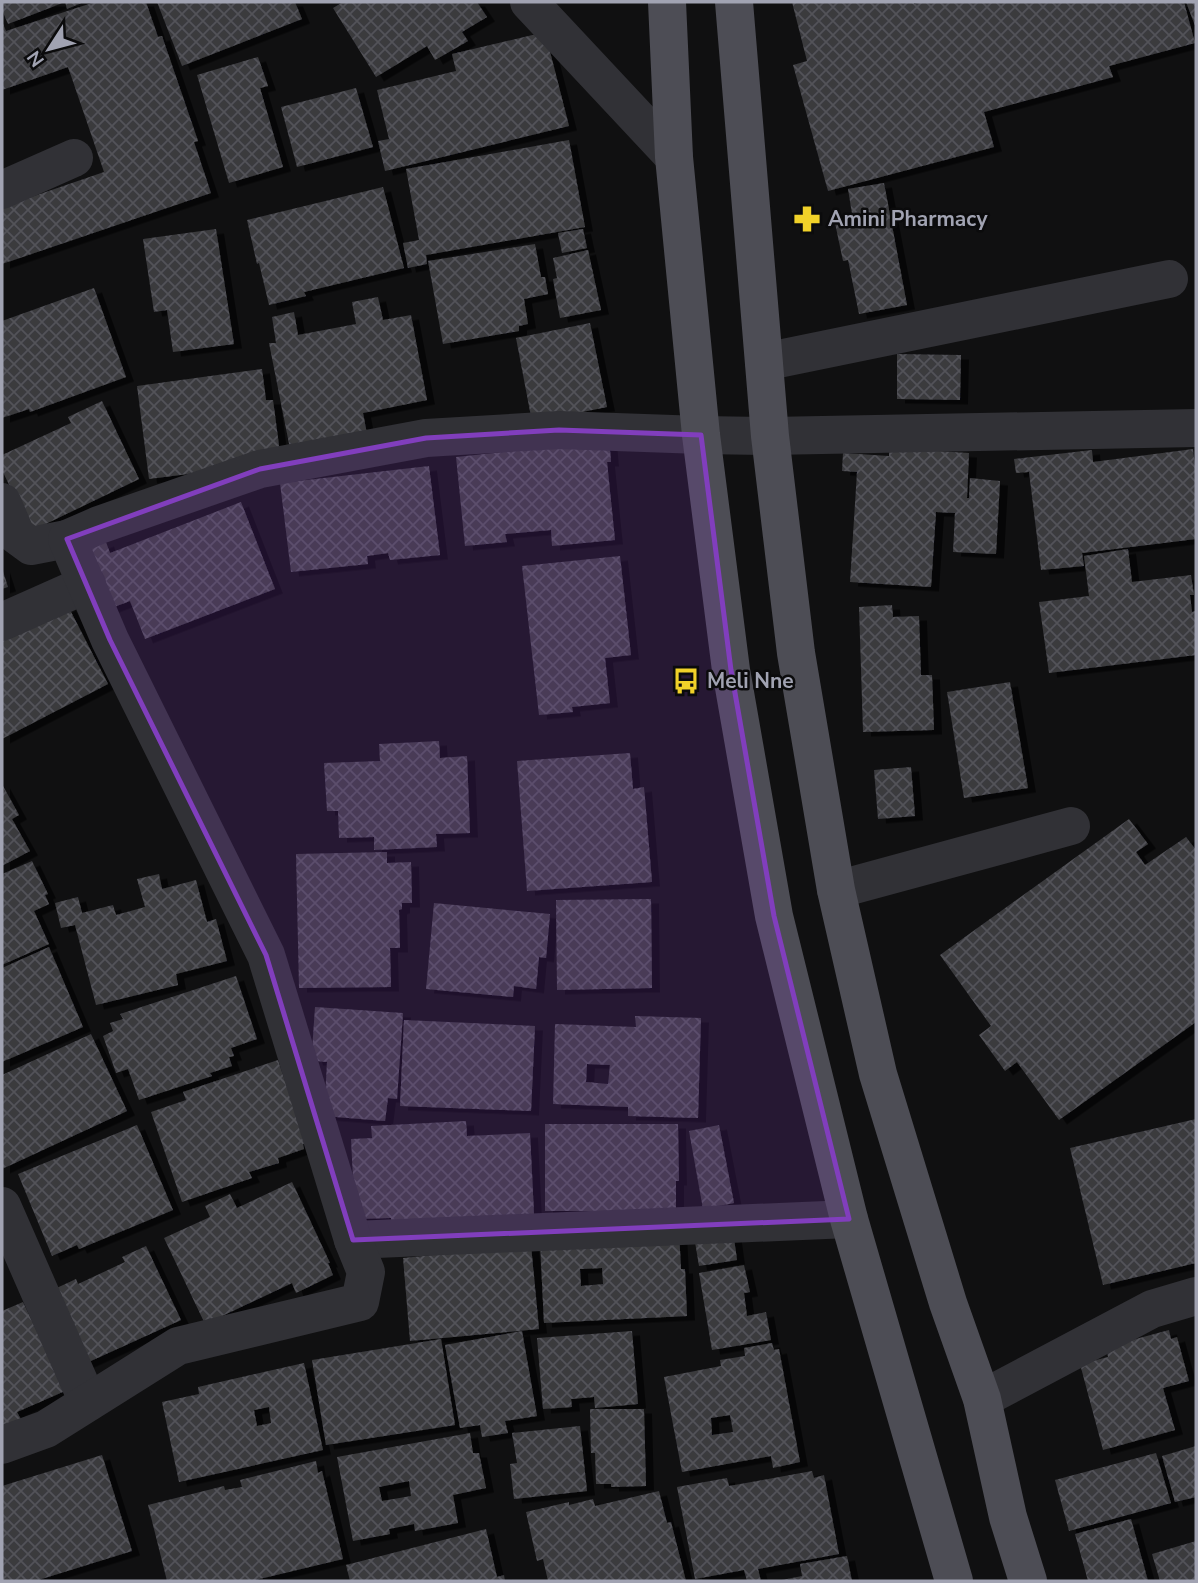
<svg xmlns="http://www.w3.org/2000/svg" width="1198" height="1583" font-family="'Nunito Sans',sans-serif">
<style>
.building{fill:url(#building-cross-hatch);fill-rule:evenodd;filter:url(#shadow)}
.lines{fill:none;stroke-linecap:round;stroke-linejoin:round}
.minor{stroke:#313136;stroke-width:38}
.major{stroke:#4d4d55;stroke-width:38}
.marked{fill:#813ebd;fill-opacity:0.2;stroke:#813ebd;stroke-width:5;stroke-linejoin:round}
.labels{text-anchor:middle;dominant-baseline:central;stroke-width:5;stroke-linejoin:round;paint-order:stroke}
.poi-label{font-size:21px;font-weight:bold;fill:#a1a3b2;stroke:#0b0b0c;text-anchor:start}
</style>
<defs>
<pattern id="building-cross-hatch" width="8" height="8" patternUnits="userSpaceOnUse" patternTransform="scale(1.75)"><rect width="8" height="8" fill="#3a3a3e"/><path d="M0 0l8 8M0 8l8-8" fill="none" stroke="#535358"/></pattern>
<filter id="shadow"><feDropShadow dx="8" dy="4.5" stdDeviation="0" flood-color="#0009"/></filter>
</defs>
<rect width="100%" height="100%" fill="#101011"/>
<g class="building">
<polygon points="2,2 84,2 67,9 65,2 8,24 2,10"/>
<polygon points="95,2 146,2 158,37 162,36 198,141 194,142 211,193 2,264 2,207 104,172 68,67 2,90 2,21 6,31"/>
<polygon points="157,2 295,2 302,19 182,66"/>
<polygon points="343,2 477,2 487,17 462,32 468,41 435,60 427,46 376,77 333,8"/>
<polygon points="792,2 914,2 914,4 923,2 1184,2 1195,43 1109,66 1113,77 984,112 994,147 828,191 793,65 807,61"/>
<polygon points="1186,2 1196,2 1196,28"/>
<polygon points="545,32 569,126 385,171 378,141 389,139 377,90 456,71 452,54"/>
<polygon points="258,57 268,86 260,88 283,167 229,183 197,75"/>
<polygon points="356,88 373,147 297,167 281,107"/>
<polygon points="569,140 585,227 426,255 427,264 408,268 403,243 419,240 406,169"/>
<polygon points="884,183 907,305 859,314 848,260 843,261 835,223 853,220 848,189"/>
<polygon points="383,187 404,268 304,292 306,296 269,305 259,263 257,264 247,220"/>
<polygon points="216,229 234,344 173,352 167,310 154,312 143,239"/>
<polygon points="583,229 587,248 562,253 558,233"/>
<polygon points="535,244 541,277 545,277 548,294 524,299 528,324 519,326 519,331 443,344 428,261"/>
<polygon points="588,250 601,310 560,318 553,279 557,278 553,258"/>
<polygon points="94,288 126,377 30,412 29,409 2,418 2,321"/>
<polygon points="378,297 383,320 411,315 427,400 363,413 369,444 292,459 269,343 276,343 272,317 294,312 298,335 356,324 352,302"/>
<polygon points="590,323 607,407 532,422 516,338"/>
<polygon points="897,354 961,355 960,400 897,399"/>
<polygon points="262,369 266,400 273,400 280,453 266,464 149,479 137,386"/>
<polygon points="102,401 139,479 31,531 2,470 2,455 71,423 68,417"/>
<polygon points="609,438 611,462 607,462 615,540 552,546 551,530 505,534 507,542 465,546 456,457 590,443"/>
<polygon points="889,448 969,453 967,498 969,498 970,478 1000,481 996,554 953,552 955,513 936,512 931,587 850,582 857,472 842,471 843,453 889,456"/>
<polygon points="1193,449 1196,476 1196,539 1082,553 1084,566 1041,570 1029,472 1016,473 1014,459 1092,450 1093,462"/>
<polygon points="429,466 440,555 390,560 388,553 367,556 368,564 291,572 280,483"/>
<polygon points="241,502 275,589 145,639 130,601 106,610 83,551 106,542 110,553"/>
<polygon points="1128,549 1132,582 1191,575 1194,595 1190,595 1192,612 1196,611 1196,655 1049,673 1039,602 1089,596 1084,556"/>
<polygon points="620,556 631,655 605,658 610,703 572,707 573,712 539,715 522,566"/>
<polygon points="2,568 8,587 2,589"/>
<polygon points="892,605 893,617 919,616 921,675 932,675 934,730 863,732 859,607"/>
<polygon points="68,606 108,684 2,739 2,640"/>
<polygon points="1010,682 1028,788 964,798 947,692"/>
<polygon points="439,741 440,758 467,756 470,833 436,834 437,847 374,850 374,837 339,838 338,811 327,811 324,763 380,761 379,744"/>
<polygon points="630,753 633,789 644,787 652,882 527,891 517,761"/>
<polygon points="911,767 915,816 878,819 874,770"/>
<polygon points="2,784 19,815 12,819 30,851 2,866"/>
<polygon points="1129,819 1148,844 1136,852 1145,865 1186,837 1196,850 1196,1022 1059,1120 1017,1062 1005,1071 979,1035 991,1026 940,955"/>
<polygon points="387,852 387,863 411,862 412,903 402,903 402,909 399,910 400,948 390,948 391,987 299,988 296,854"/>
<polygon points="32,861 48,894 45,895 49,904 34,911 49,944 2,965 2,874"/>
<polygon points="159,874 162,889 196,880 207,922 216,919 227,961 176,974 178,985 96,1005 75,925 61,928 55,903 78,897 82,913 113,905 116,915 145,907 137,879"/>
<polygon points="651,899 652,988 557,990 556,900"/>
<polygon points="434,903 550,914 546,958 539,957 536,989 514,986 513,997 426,989"/>
<polygon points="49,947 83,1027 2,1062 2,968"/>
<polygon points="236,976 257,1039 231,1048 234,1056 229,1057 232,1066 210,1073 212,1076 139,1100 128,1069 116,1073 103,1036 113,1031 110,1023 123,1019 120,1014"/>
<polygon points="315,1007 403,1013 397,1099 388,1098 385,1121 324,1116 327,1062 315,1061 312,1051"/>
<path d="M635,1016L701,1018L698,1118L628,1116V1107L553,1104L555,1024L636,1027ZM587,1064L610,1065L608,1084L586,1082Z"/>
<polygon points="404,1020 535,1026 531,1111 400,1106"/>
<polygon points="91,1034 127,1111 2,1169 2,1075"/>
<polygon points="278,1060 306,1143 303,1144 304,1149 278,1158 279,1163 249,1172 252,1178 182,1202 151,1112 186,1100 183,1092"/>
<polygon points="1196,1119 1196,1263 1103,1285 1070,1148"/>
<polygon points="466,1121 467,1136 530,1133 534,1214 392,1229 391,1218 355,1219 351,1139 372,1138 371,1126"/>
<polygon points="545,1124 678,1124 679,1181 676,1181 676,1211 545,1211"/>
<polygon points="137,1125 173,1210 79,1249 77,1245 52,1256 18,1174"/>
<polygon points="719,1125 734,1203 703,1209 689,1131"/>
<polygon points="292,1182 330,1263 328,1263 333,1275 296,1293 292,1283 205,1324 164,1238 210,1217 205,1206 230,1194 237,1208"/>
<path d="M679,1231L681,1269H685L687,1316L544,1323L540,1242ZM602,1268L603,1284L581,1286L580,1269Z"/>
<polygon points="733,1231 737,1260 699,1266 694,1236"/>
<polygon points="531,1245 539,1329 410,1341 403,1258"/>
<polygon points="146,1246 181,1320 82,1365 48,1292 76,1279 78,1284 125,1262 122,1257"/>
<polygon points="744,1265 750,1292 744,1293 747,1316 766,1312 771,1340 712,1350 699,1273"/>
<polygon points="23,1302 65,1391 17,1412 24,1425 2,1435 2,1311"/>
<polygon points="1169,1330 1171,1339 1177,1337 1189,1381 1163,1388 1175,1430 1103,1450 1080,1364 1108,1357 1106,1347"/>
<polygon points="522,1331 537,1416 505,1421 508,1433 482,1437 480,1425 460,1428 445,1345"/>
<polygon points="632,1331 638,1404 595,1408 594,1397 571,1399 572,1407 543,1409 537,1338"/>
<polygon points="441,1339 455,1425 326,1445 312,1360"/>
<path d="M772,1343L774,1350L779,1349L800,1462L773,1468L771,1456L682,1472L664,1377L721,1366L720,1360L745,1356L744,1348ZM730,1415L733,1432L712,1435L711,1418Z"/>
<path d="M304,1363L323,1450L179,1482L162,1402L199,1394L198,1387ZM269,1407L271,1423L257,1426L254,1410Z"/>
<polygon points="590,1409 644,1409 646,1486 611,1487 611,1484 596,1484 595,1453 591,1453"/>
<polygon points="580,1426 587,1491 514,1499 510,1464 517,1463 512,1433"/>
<path d="M470,1433L473,1453H479L486,1488L453,1495L458,1523L415,1531L414,1524L389,1529L390,1534L353,1541L337,1457ZM409,1481L411,1496L382,1501L379,1487Z"/>
<polygon points="1196,1446 1196,1497 1175,1502 1162,1456"/>
<polygon points="1156,1453 1171,1503 1069,1531 1055,1480"/>
<polygon points="102,1455 132,1551 35,1581 2,1581 2,1486"/>
<polygon points="316,1461 318,1473 322,1471 343,1559 251,1581 167,1581 148,1505 224,1486 225,1490 242,1487 240,1480"/>
<polygon points="812,1471 814,1478 824,1475 839,1554 758,1569 761,1581 747,1581 744,1570 695,1579 677,1487 727,1478 729,1486"/>
<polygon points="659,1491 667,1523 671,1522 686,1581 548,1581 543,1559 537,1561 526,1512 569,1502 569,1505 593,1499 595,1506"/>
<polygon points="1131,1519 1148,1581 1088,1581 1075,1534"/>
<polygon points="486,1529 497,1577 504,1575 505,1581 350,1581 346,1565"/>
<polygon points="1196,1541 1196,1581 1160,1581 1152,1554"/>
<polygon points="847,1556 852,1581 782,1581 782,1580 802,1576 800,1564"/>
</g>
<g class="lines">
<g class="minor">
<polyline points="529,2 674,157"/>
<polyline points="2,190 74,158"/>
<polyline points="764,362 1169,279"/>
<polyline points="2,502 16,535 31,546 67,539"/>
<polyline points="2,622 87,584"/>
<polyline points="836,890 1071,826"/>
<polyline points="2,1206 88,1402"/>
<polyline points="353,1240 849,1219"/>
<polyline points="982,1399 1152,1309 1196,1296"/>
<polyline points="2,1445 46,1429 178,1346 360,1302 366,1272 353,1240 266,955 110,640 67,539 99,525 260,469 426,438 559,430 701,435 770,436 1196,428"/>
</g>
<g class="major">
<polyline points="667,2 674,157 701,435 731,670 774,916 849,1219 954,1581"/>
<polyline points="734,2 770,436 796,653 836,890 878,1074 948,1303 982,1399 1008,1517 1028,1581"/>
</g>
</g>
<path class="marked" d="M559,430L701,435L731,670L774,916L849,1219L353,1240L266,955L110,640L67,539L260,469L426,438Z"/>
<defs>
<g id="pharmacy-bare" transform="scale(2.1)"><path d="M-2-6h4v4h4v4h-4v4h-4v-4h-4v-4h4Z" fill="#f0d129" stroke="#0b0b0c" stroke-width="2.5" paint-order="stroke"/></g>
<g id="bus-bare" transform="scale(2.1)"><path d="M-5-6H5V4H4V6H2V4H-2V6H-4V4H-5ZM-3.5-4V0h7V-4ZM-3.5 1.2v1.5H-2V1.2ZM2 1.2v1.5H3.5V1.2Z" fill="#f0d129" stroke="#0b0b0c" stroke-width="2.5" paint-order="stroke"/></g>
</defs>
<g fill-rule="evenodd">
<use href="#pharmacy-bare" x="807" y="219"/>
<use href="#bus-bare" x="686" y="681"/>
</g>
<g class="labels">
<g class="poi-label">
<text x="828" y="219">Amini Pharmacy</text>
<text x="707" y="681">Meli Nne</text>
</g>
</g>
<rect width="1198" height="1583" fill="none" stroke="#a1a3b2" stroke-width="7"/>
<g transform="translate(49 49) rotate(234)" stroke="#0b0b0c" stroke-width="5" paint-order="stroke">
<path d="M0-5L12 26L0 18L-12 26Z" fill="#a1a3b2"/>
<text y="-10" font-size="19" font-weight="bold" text-anchor="middle" fill="#a1a3b2">N</text>
</g>
</svg>
